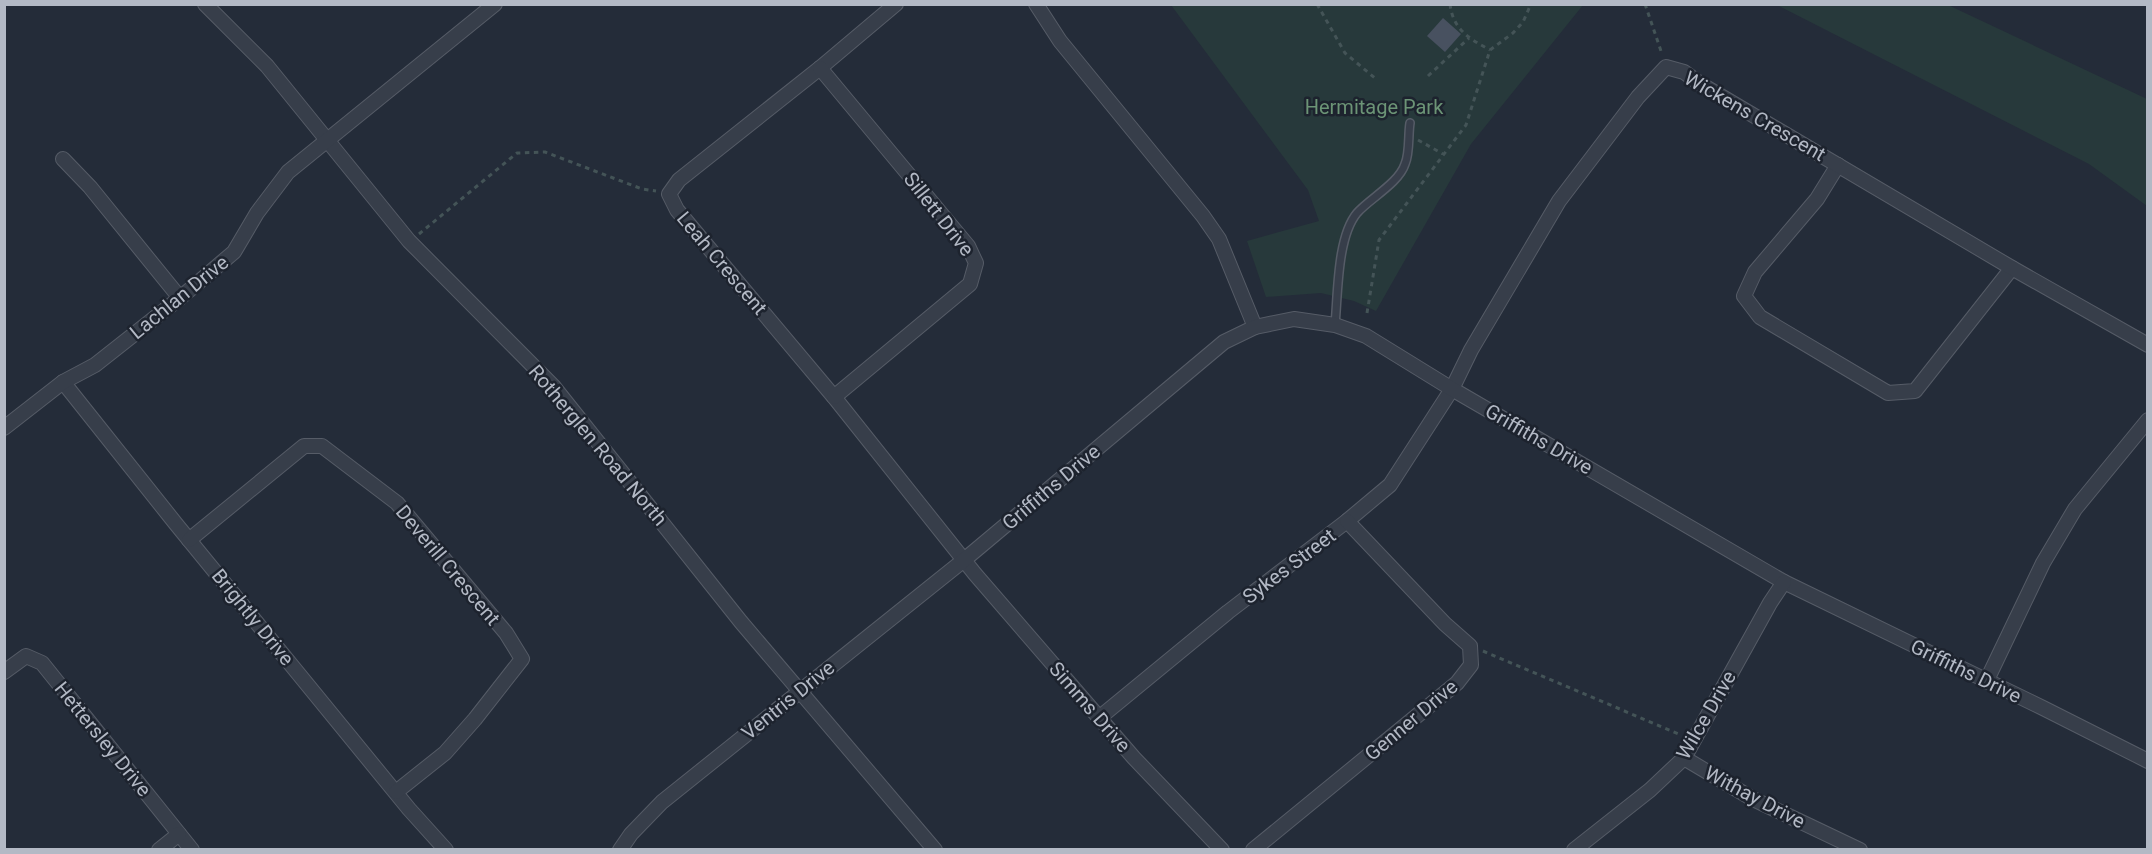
<svg xmlns="http://www.w3.org/2000/svg" width="2152" height="854" font-family="Roboto,sans-serif">
<style>
.green{fill:#27393b}
.building{fill:#485160}
.lines{fill:none;stroke-linecap:round;stroke-linejoin:round}
.service-casing{stroke:#565c67;stroke-width:10}
.minor-casing{stroke:#565c67;stroke-width:16}
.path{stroke:#445457;stroke-width:3;stroke-dasharray:4.5 4.5;stroke-linecap:butt}
.service{stroke:#373e4a;stroke-width:7}
.minor{stroke:#373e4a;stroke-width:14}
.labels{text-anchor:middle;dominant-baseline:central;stroke-width:5;stroke-linejoin:round;paint-order:stroke}
.park-label{font-size:20px;fill:#6c9476;stroke:#1d232e}
.street-label{font-size:20px;fill:#b3b9c5;stroke:#1d232e}
</style>
<rect width="100%" height="100%" fill="#242c39"/>
<g class="green">
<polygon points="1171,5 1583,5 1471,144 1376,311 1354,301 1321,293 1266,297 1247,241 1319,221 1308,190"/>
<polygon points="1777,5 1948,5 2147,99 2147,206 2089,164"/>
</g>
<polygon class="building" points="1443,18 1461,34 1445,52 1427,36"/>
<g class="lines">
<g class="service-casing">
<path id="service" d="M1335,325C1338,294 1337,237 1357,213C1369,199 1399,183 1405,164C1410,153 1408,135 1410,123"/>
</g>
<g class="minor-casing">
<g id="minor">
<polyline points="205,4 267,66 409,241 554,387 741,622 935,850"/>
<polyline points="896,4 820,68 679,180 669,194 677,210 834,397 975,574 1134,758 1222,850"/>
<polyline points="1036,4 1060,41 1203,216 1219,239 1255,327"/>
<polyline points="820,68 968,246 976,263 970,284 834,397"/>
<polyline points="63,159 90,187 180,298"/>
<polyline points="1838,165 1817,199 1755,272 1744,296 1760,317 1888,393 1915,391 2012,268"/>
<polyline points="63,382 176,524 409,809 446,850"/>
<polyline points="4,428 63,382 95,365 180,298 234,252 257,213 288,172 495,4"/>
<polyline points="189,540 304,446 322,446 397,503 506,633 522,659 475,719 445,753 396,792"/>
<polyline points="4,672 26,656 42,663 192,850"/>
<polyline points="1986,682 2043,563 2075,509 2148,420"/>
<polyline points="1099,718 1228,612 1347,521 1390,485 1452,389 1471,350 1559,201 1638,97 1666,67 1684,72 1702,85 2012,268 2148,345"/>
<polyline points="1684,758 1753,799 1860,850"/>
<polyline points="159,850 179,834"/>
<polyline points="620,850 631,834 662,802 964,560 1224,342 1255,327 1294,319 1335,325 1366,336 1452,389 1784,582 2043,708 2148,761"/>
<polyline points="1253,850 1457,683 1471,665 1470,646 1445,624 1347,521"/>
<polyline points="1574,850 1650,790 1684,758 1770,603 1784,582"/>
</g>
</g>
<g class="path">
<polyline points="1317,4 1345,53 1376,79"/>
<path d="M1450,4C1453,30 1470,39 1490,50"/>
<polyline points="1645,4 1662,54"/>
<polyline points="1428,76 1469,38"/>
<polyline points="1418,140 1443,154"/>
<polyline points="419,234 517,153 545,152 642,189 656,191"/>
<polyline points="1367,313 1379,240 1466,125 1490,50 1513,33 1523,22 1531,4"/>
<polyline points="1483,651 1681,735"/>
</g>
<use href="#service" class="service"/>
<use href="#minor" class="minor"/>
</g>
<g class="labels">
<g class="park-label">
<text x="1374" y="107">Hermitage Park</text>
</g>
<g class="street-label">
<text transform="translate(1755 116) rotate(30)">Wickens Crescent</text>
<text transform="translate(939 214) rotate(52)">Sillett Drive</text>
<text transform="translate(722 263) rotate(50)">Leah Crescent</text>
<text transform="translate(179 297) rotate(-39)">Lachlan Drive</text>
<text transform="translate(1539 439) rotate(30)">Griffiths Drive</text>
<text transform="translate(598 445) rotate(50)">Rotherglen Road North</text>
<text transform="translate(1051 487) rotate(-40)">Griffiths Drive</text>
<text transform="translate(448 565) rotate(50)">Deverill Crescent</text>
<text transform="translate(1289 566) rotate(-37)">Sykes Street</text>
<text transform="translate(253 617) rotate(51)">Brightly Drive</text>
<text transform="translate(1966 671) rotate(26)">Griffiths Drive</text>
<text transform="translate(788 700) rotate(-39)">Ventris Drive</text>
<text transform="translate(1090 707) rotate(49)">Simms Drive</text>
<text transform="translate(1706 715) rotate(-60)">Wilce Drive</text>
<text transform="translate(1411 720) rotate(-40)">Genner Drive</text>
<text transform="translate(103 739) rotate(51)">Hettersley Drive</text>
<text transform="translate(1755 797) rotate(28)">Withay Drive</text>
</g>
</g>
<rect width="2152" height="854" fill="none" stroke="#b3b9c5" stroke-width="12"/>
</svg>
